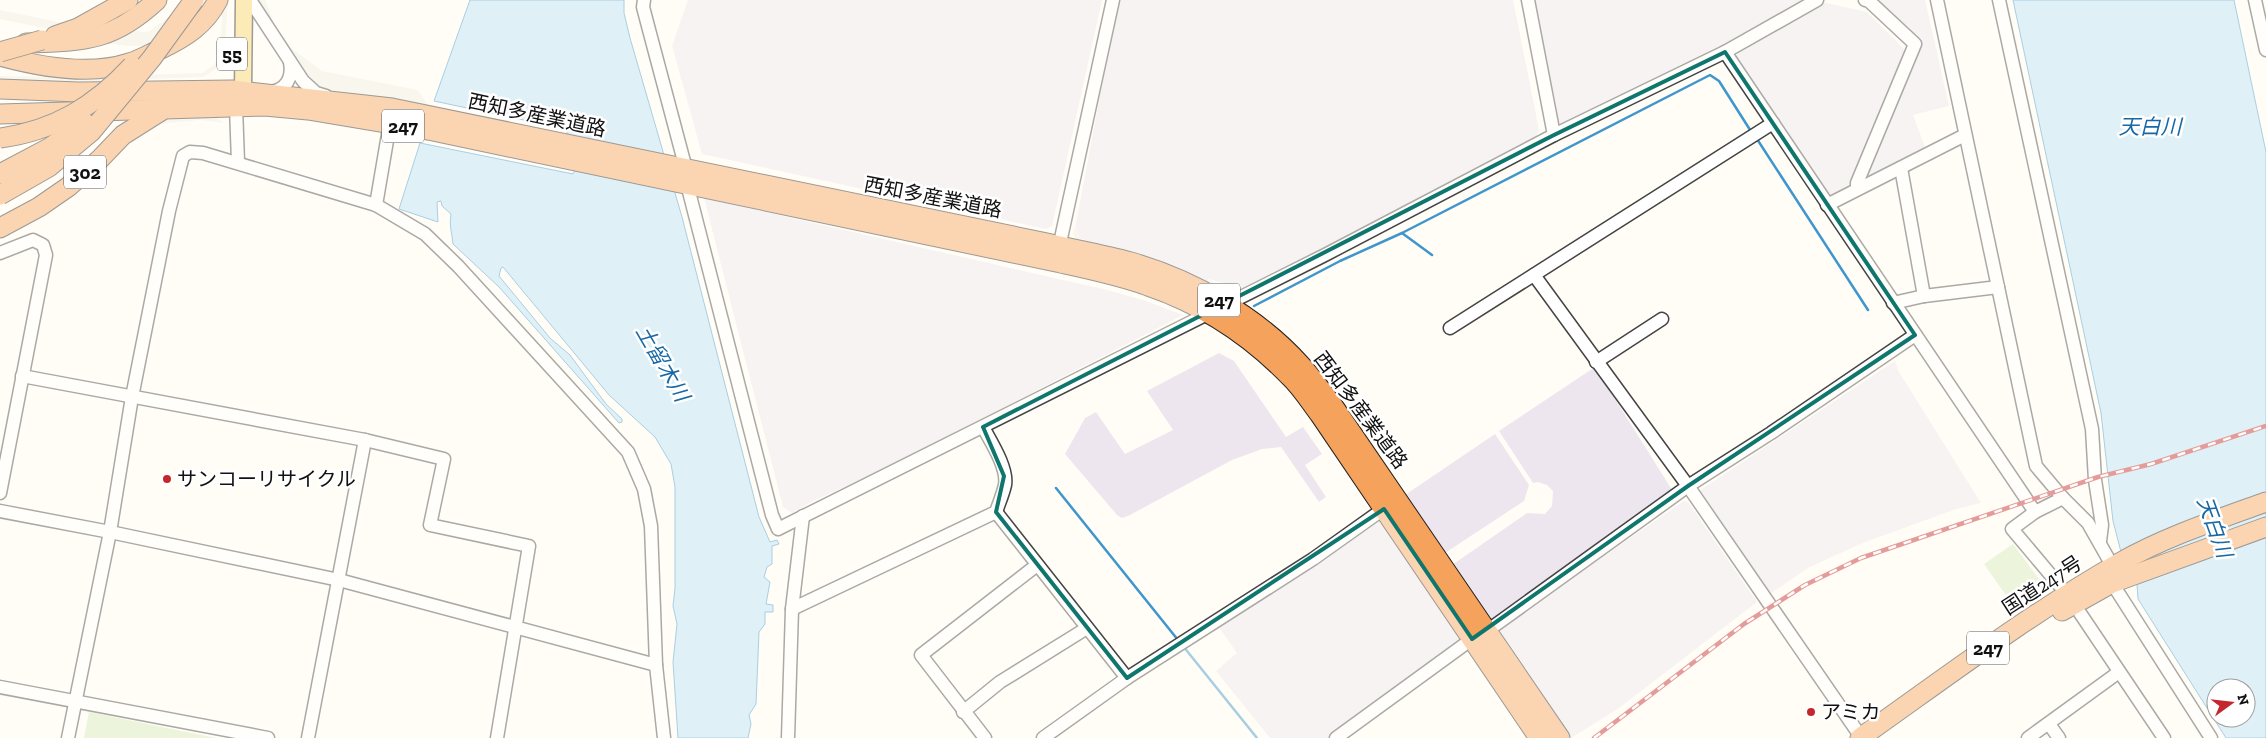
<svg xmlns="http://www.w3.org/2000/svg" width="2266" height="738" font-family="'Zilla Slab','Noto Sans JP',serif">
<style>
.industrial{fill:#eee6ef}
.green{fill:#d5ebbd}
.plaza{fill:#f1ede2}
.water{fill:#b9e0f7;stroke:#3f96cf;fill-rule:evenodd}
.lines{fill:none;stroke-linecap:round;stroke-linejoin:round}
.stream{stroke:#3f96cf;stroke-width:2.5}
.minor-casing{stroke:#444;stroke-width:15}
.major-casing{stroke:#222;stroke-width:19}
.highway-casing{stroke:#222;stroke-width:21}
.minor{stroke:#fff;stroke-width:12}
.major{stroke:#f9d66b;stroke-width:16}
.highway{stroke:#f5a25d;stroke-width:19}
.rail-casing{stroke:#c4262e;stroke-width:4.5}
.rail{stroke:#fff;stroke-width:2.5;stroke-dasharray:8;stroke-linecap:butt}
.highway-bridge-casing{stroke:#222;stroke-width:21;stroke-linecap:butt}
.highway-bridge{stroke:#f5a25d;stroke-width:19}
.marked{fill:none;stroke:#0f766e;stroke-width:4;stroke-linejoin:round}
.poi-dot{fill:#c4262e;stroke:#fff;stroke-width:2}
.labels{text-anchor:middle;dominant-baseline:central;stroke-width:5;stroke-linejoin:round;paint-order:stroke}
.shield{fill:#fff;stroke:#585858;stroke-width:1}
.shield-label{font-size:19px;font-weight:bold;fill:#111}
.street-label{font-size:20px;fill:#111;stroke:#fff}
.poi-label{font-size:20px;fill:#111;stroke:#fff;text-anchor:start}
.water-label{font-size:21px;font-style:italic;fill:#1768a6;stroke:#fff}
</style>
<rect width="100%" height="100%" fill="#fffdf5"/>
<g class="industrial">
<polygon points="688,0 1102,0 1052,226 1046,229 702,154 672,46"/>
<polygon points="1118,0 1513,0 1539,130 1532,144 1244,289 1209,279 1207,282 1156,259 1081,239 1075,229"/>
<polygon points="1525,0 1810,0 1718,51 1553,132"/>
<polygon points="1873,0 1925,0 1949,106 1913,115 1927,152 1888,172 1860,180 1919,43"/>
<polygon points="1822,2 1867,12 1904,49 1905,55 1847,193 1830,200 1736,58 1738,52"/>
<polygon points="704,198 1107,290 1146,301 1183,315 884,469 815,500 792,513 783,507"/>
<polygon points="1219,353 1234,361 1286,437 1303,427 1322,454 1305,465 1326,497 1319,502 1281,447 1262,449 1232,460 1130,515 1122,518 1117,515 1065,454 1085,418 1096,412 1125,454 1173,430 1147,391"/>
<polygon points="1895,361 1899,372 1981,503 1956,509 1860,544 1808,568 1761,600 1693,495"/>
<polygon points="1595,367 1674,493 1492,619 1452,565 1527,513 1545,514 1552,506 1553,491 1547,485 1538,482 1533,483 1499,431"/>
<polygon points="1495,434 1529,485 1524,501 1445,553 1405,495"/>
<polygon points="1684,501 1688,502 1757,602 1619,708 1571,738 1501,633 1502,626"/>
<polygon points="1378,517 1461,639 1329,738 1270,738 1216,671 1237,653 1218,626"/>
</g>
<g class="green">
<polygon points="2013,544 2039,579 2026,589 2022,585 2007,597 1984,564"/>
<polygon points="89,712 216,738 84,738"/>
</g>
<g class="plaza">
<polygon points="182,0 212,0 202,15 156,43 143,46 128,46 103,43 54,30 0,19 0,10 88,28 101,24 143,32 150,31 171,15"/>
<polygon points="223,0 228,0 224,59 220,66 204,77 71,82 0,81 0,76 69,77 202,73 214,65 220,55"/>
<polygon points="258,0 265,0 274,23 290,47 322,71 418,90 428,105 675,157 675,160 381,98 319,88 311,83 268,19"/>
<polygon points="214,117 225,123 199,120 159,124 127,137 158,120"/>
<polygon points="1084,182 1074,229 1081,239 1126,250 1164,262 1207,282 1209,280 1214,282 1211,287 1076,241 1073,231"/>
</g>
<g class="water">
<path d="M470,0H624V13L630,38L682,217L759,517L770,542L777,540L779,544L772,546V564L767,567L764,577L770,582L766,604L773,605V612H765V624L759,632L756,704L749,715L751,724L748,738H678L673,662L677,624L673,606L675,588V487L671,464L655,437L609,395L503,267L501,268L499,276L550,338L570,355L606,404L622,419V422L619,423L499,287L453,244C452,233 449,226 451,214L442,206L441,201L437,202L438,222L399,209L420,143L573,174L576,168L566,129L434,101Z"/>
<path d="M2013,0H2234L2266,152V738H2226L2138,599L2137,585L2121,552L2113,521L2101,413ZM2216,688H2246V718H2216Z"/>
</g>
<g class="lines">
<g class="stream">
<polyline points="1757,139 1868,310"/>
<polyline points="1402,233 1710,75 1719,81 1752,133"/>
<polyline points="1254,306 1340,261 1402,233 1432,255"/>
<polyline points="1056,488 1178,640"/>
<polyline points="1183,646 1257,738"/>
</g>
<g class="minor-casing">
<g id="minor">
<polyline points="250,0 303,81 316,93 326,96"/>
<polyline points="644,0 643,7 648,26 686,169"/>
<polyline points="1528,0 1554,135"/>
<polyline points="1937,0 2036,466 2063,498 2035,512 2012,529 2060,586"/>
<polyline points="1999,0 2092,429 2095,480 2102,525 2100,541"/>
<polyline points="2255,0 2266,50"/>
<polyline points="1725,52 2035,512"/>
<path d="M270,92C286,90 293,78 290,62"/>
<polyline points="236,107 238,162"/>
<polyline points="1901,168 1924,296"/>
<polyline points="687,184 772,515 778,529 1323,256 1554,135 1725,52 1817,0"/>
<polyline points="1857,189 1857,183 1915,44 1869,1 1865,0"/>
<polyline points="376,205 390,123"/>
<polyline points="1827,205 1965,135"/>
<polyline points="1058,252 1113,0"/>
<polyline points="0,253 33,240 43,245 46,255 0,493"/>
<polyline points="1534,275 1688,486 1861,737"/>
<polyline points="1893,303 1924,296 1998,287"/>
<polyline points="1450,328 1773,123"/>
<polyline points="1596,362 1662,319"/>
<polyline points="22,376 365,440 444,459 430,525 529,546 497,738"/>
<polyline points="2063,498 2088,523 2113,567"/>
<polyline points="0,511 110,532 339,580 656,665"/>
<polyline points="996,512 1127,678"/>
<polyline points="2112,583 2211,738"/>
<path d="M792,609L996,512C999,503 1003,494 1005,485C1008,468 991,442 983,427"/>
<polyline points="2080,613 2164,738"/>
<polyline points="0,687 268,738"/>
<polyline points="963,712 1000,682 1087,628"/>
<polyline points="2049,724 2059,738"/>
<polyline points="68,738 110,532 132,397 169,211 183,156 190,152 203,153 376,205 425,234 458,266 628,452 644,489 651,526 656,665 664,738"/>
<polyline points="308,738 365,440"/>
<polyline points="788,738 792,609 803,516"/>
<polyline points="985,738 921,655 1037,565"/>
<polyline points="1043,738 1127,678 1313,559 1389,505"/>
<polyline points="1336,738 1472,639 1494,626 1688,486 1771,433 1915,335"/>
<polyline points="2028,738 2119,672"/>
</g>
</g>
<g class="major-casing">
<polyline id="major" points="239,102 243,91 244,0"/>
</g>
<g class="highway-casing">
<g id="highway">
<polyline points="55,36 78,28 128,0"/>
<path d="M26,43C84,41 112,42 157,0"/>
<path d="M0,56C40,67 89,76 129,63C140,60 151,53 161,49C186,37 205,25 218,0"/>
<path d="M0,89L79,92L232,90L392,108L1042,242C1071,249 1102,254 1131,262C1193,280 1257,316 1301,365C1312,377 1322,391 1332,404L1560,738"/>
<path d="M0,114L265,106L308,110L433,131L1056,262C1087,269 1118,275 1148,286C1201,304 1250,336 1289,376C1301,387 1310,402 1320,415L1539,738"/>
<polyline points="0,228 39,207 68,187 99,160 123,135 161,111"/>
<polyline points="2062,611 2112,583 2266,527"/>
<path d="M1860,738C1945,678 2028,615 2119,563C2165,537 2216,520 2266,502"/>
</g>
</g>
<use href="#minor" class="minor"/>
<use href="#major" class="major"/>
<use href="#highway" class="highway"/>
<g class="rail-casing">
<polyline id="rail" points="1594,738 1744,624 1805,585 1861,558 2098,477 2151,464 2266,426"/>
</g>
<use href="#rail" class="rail"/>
<g class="highway-bridge-casing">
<g id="highway-bridge">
<polyline points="0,52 42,40"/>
<path d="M0,138C54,131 95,106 132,66"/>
<polyline points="0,174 49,148 85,123"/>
<polyline points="0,195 49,167 91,132 152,58 194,0"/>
</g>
</g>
<use href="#highway-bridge" class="highway-bridge"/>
</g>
<path d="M0 0H2266V738H0ZM1725,52L1915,335L1688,486L1472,639L1384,509L1127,678L996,512L1004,476L983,427L1554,135Z" fill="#fffdf5" fill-opacity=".55" fill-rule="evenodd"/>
<path class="marked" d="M1725,52L1915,335L1688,486L1472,639L1384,509L1127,678L996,512L1004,476L983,427L1554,135Z"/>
<g class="poi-dot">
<circle cx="167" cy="479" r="5"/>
<circle cx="1811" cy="712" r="5"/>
</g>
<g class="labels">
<g class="shield">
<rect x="217" y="37.5" width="30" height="33" rx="4"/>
<rect x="382" y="109.5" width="42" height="33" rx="4"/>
<rect x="64" y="155.5" width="42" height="33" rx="4"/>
<rect x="1198" y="283.5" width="42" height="33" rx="4"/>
<rect x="1967" y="631.5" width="42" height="33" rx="4"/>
</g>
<g class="shield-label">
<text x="232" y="54">55</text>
<text x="403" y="126">247</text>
<text x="85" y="172">302</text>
<text x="1219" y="300">247</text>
<text x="1988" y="648">247</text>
</g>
<g class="street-label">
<text transform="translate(537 115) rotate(12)">西知多産業道路</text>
<text transform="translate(933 197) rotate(11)">西知多産業道路</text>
<text transform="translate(1361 410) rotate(53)">西知多産業道路</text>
<text transform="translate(2042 585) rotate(-33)">国道247号</text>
</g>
<g class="poi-label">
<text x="177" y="479">サンコーリサイクル</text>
<text x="1821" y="712">アミカ</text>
</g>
<g class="water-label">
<text x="2150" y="126">天白川</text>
<text transform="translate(663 363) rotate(60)">土留木川</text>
<text transform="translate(2215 527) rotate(70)">天白川</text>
</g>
</g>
<g transform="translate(2231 703) rotate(75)"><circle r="24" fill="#ffffff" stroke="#a0a0a0"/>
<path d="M0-4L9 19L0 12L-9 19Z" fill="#c4262e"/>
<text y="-8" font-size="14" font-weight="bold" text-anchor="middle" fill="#111111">N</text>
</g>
</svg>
